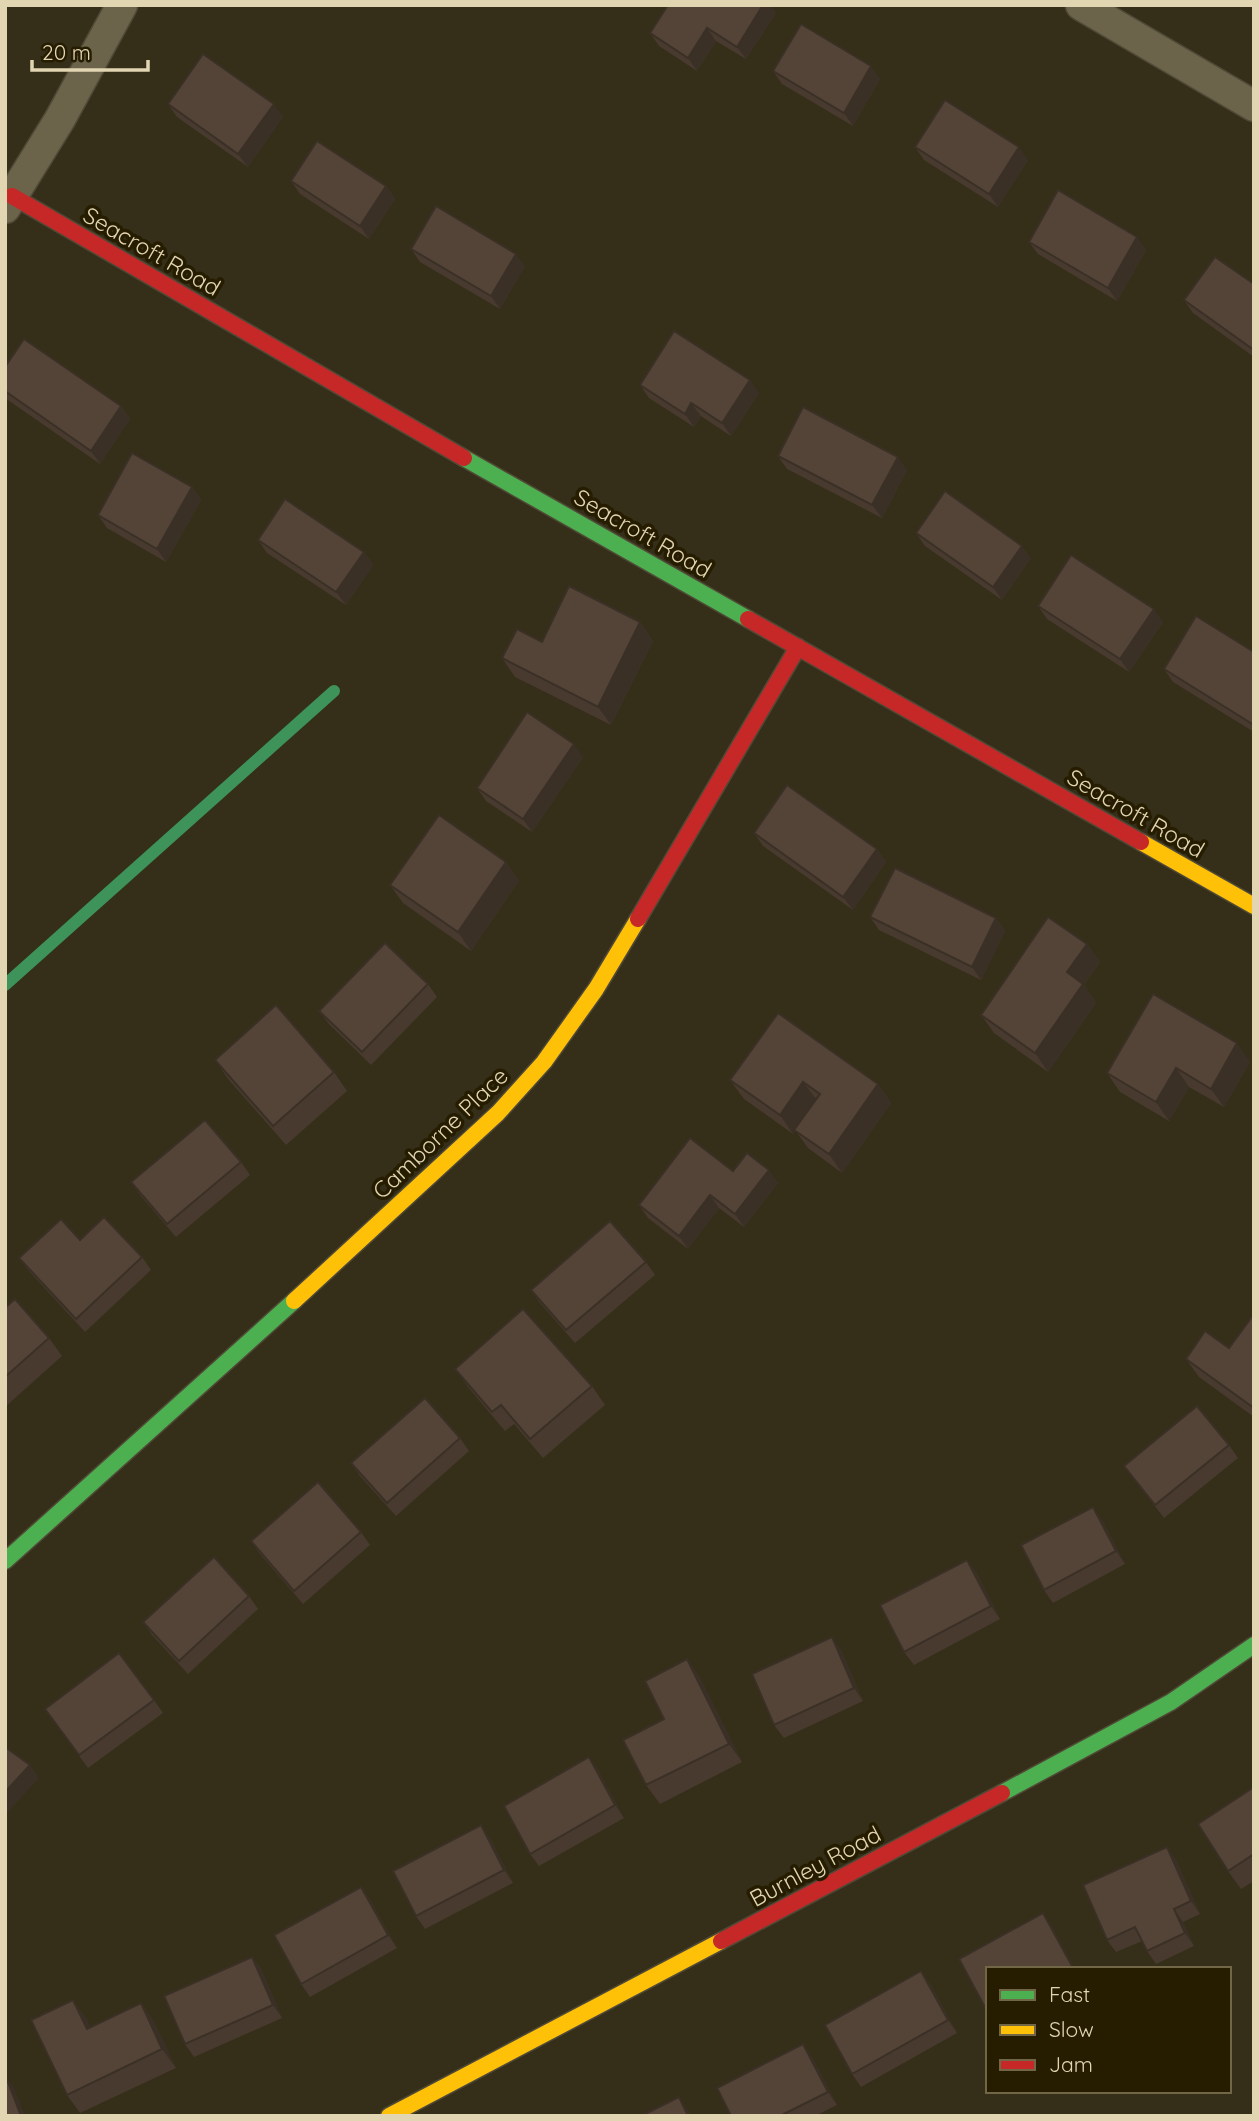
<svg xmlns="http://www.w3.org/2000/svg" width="1259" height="2121" font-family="Quicksand,sans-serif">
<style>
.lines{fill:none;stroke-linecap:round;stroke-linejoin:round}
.stream{stroke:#3e935a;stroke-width:12}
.street-casing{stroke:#504937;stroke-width:33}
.fast-casing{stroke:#504937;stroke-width:19}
.slow-casing{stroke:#504937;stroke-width:19}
.jam-casing{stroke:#504937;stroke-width:19}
.street{stroke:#6b644a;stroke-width:30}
.fast{stroke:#4caf50;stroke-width:16}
.slow{stroke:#ffc107;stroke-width:16}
.jam{stroke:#c62828;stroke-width:16}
.wall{fill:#483a2f}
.shaded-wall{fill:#3b3026}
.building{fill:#544437;stroke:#3b3026;stroke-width:2}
.labels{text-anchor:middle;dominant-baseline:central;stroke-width:7;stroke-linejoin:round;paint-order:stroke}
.street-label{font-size:23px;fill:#e1d5b2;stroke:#261d00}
</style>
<rect width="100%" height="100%" fill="#352f19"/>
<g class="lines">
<polyline class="stream" points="5,985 334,691"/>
<g class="street-casing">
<g id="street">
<polyline points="1081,5 1254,106"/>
<polyline points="5,208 60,119 122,5"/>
</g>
</g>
<g class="fast-casing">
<g id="fast">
<polyline points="464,458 748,619"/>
<polyline points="5,1561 294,1301"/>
<polyline points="1002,1793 1171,1702 1254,1645"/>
</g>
</g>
<g class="slow-casing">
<g id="slow">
<polyline points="1141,842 1254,906"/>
<polyline points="294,1301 498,1113 544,1062 596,989 638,919"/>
<polyline points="389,2116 721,1941"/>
</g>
</g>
<g class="jam-casing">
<g id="jam">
<polyline points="12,196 464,458"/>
<polyline points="748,619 1141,842"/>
<polyline points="638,919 798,647"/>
<polyline points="721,1941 1002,1793"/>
</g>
</g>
<use href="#street" class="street"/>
<use href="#fast" class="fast"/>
<use href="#slow" class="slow"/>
<use href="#jam" class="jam"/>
</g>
<g class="wall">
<polygon points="668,5 771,5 776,13 746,59 716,41 697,71 659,46 650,33"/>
<polygon points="773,71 880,79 853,126 782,84"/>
<polygon points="168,104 283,117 248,167 177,117"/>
<polygon points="915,147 1028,160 998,207 924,160"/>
<polygon points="291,181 386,186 395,199 369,239 300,194"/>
<polygon points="1029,242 1146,250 1117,301 1038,254"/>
<polygon points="411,249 525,266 500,309 420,262"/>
<polygon points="1254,284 1254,357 1193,313 1184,300"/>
<polygon points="5,367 121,406 130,419 100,464 5,398"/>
<polygon points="640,385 759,393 731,436 701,416 694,427 649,398"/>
<polygon points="778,456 907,470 882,518 787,469"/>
<polygon points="192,487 201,500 166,562 107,528 98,515"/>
<polygon points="916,533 1031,558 1002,600 925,546"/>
<polygon points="258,540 364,552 373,565 346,605 267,553"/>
<polygon points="1038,606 1163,622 1129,672 1047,619"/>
<polygon points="640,622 653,641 611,725 515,677 502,658 542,642"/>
<polygon points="1254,652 1254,732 1173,682 1164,669"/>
<polygon points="583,757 532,832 486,801 477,788"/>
<polygon points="754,833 877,849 886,862 853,910 763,846"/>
<polygon points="506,862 519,881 471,951 403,903 390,885"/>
<polygon points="870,917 996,918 1005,931 981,980 879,930"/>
<polygon points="1087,944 1100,962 1084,985 1096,1003 1048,1072 994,1033 981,1015"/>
<polygon points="428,984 437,997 371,1065 329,1024 319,1011"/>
<polygon points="215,1060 334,1072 347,1091 286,1145 228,1079"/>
<polygon points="1250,1062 1224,1107 1189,1087 1169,1121 1120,1092 1107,1073"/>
<polygon points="730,1080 878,1084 891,1103 842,1173 808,1148 795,1130 793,1134 744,1099"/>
<polygon points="241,1162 250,1175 176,1237 140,1195 131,1182"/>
<polygon points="733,1171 778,1183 744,1227 719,1208 688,1249 648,1218 639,1205"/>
<polygon points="142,1257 151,1270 85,1332 29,1271 19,1258"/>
<polygon points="646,1262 655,1275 575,1343 540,1303 531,1290"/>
<polygon points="5,1308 49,1338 62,1356 5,1407"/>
<polygon points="1254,1314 1254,1417 1199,1377 1186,1359 1229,1348"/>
<polygon points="455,1369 592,1386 605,1405 543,1458 514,1424 505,1431 468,1387"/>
<polygon points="460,1438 469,1451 396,1516 360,1476 351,1463"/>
<polygon points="1229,1445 1238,1458 1164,1518 1124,1466"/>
<polygon points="1102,1520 1125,1564 1053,1603 1044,1590"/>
<polygon points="361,1532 370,1545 303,1604 260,1554 251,1541"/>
<polygon points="976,1572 1000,1619 914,1665 904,1652"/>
<polygon points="249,1596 258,1609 188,1674 152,1635 143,1622"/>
<polygon points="841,1650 863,1701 784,1738 774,1725"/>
<polygon points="687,1659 700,1678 742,1762 660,1804 646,1785 664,1719"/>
<polygon points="154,1700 163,1713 88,1768 45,1709"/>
<polygon points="589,1757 598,1770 624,1818 539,1866 530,1854"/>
<polygon points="1254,1787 1254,1881 1241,1889 1228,1871"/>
<polygon points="490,1838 513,1883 425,1929 416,1916"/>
<polygon points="1176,1860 1200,1914 1183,1922 1194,1946 1156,1964 1147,1951 1142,1941 1116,1952 1107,1940"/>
<polygon points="361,1887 370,1900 397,1948 310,1997 301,1984"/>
<polygon points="252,1957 261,1969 282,2018 194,2057 185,2044"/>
<polygon points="921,1971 930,1984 957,2033 861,2087 852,2074"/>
<polygon points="141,2003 154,2022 176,2068 80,2113 67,2095 86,2018 90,2027"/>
<polygon points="812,2057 837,2105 815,2116 731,2116"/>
</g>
<g class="shaded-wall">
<polygon points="763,5 771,5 776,13 746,59 737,47"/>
<polygon points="707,28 716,41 697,71 688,58"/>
<polygon points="871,66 880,79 853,126 844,113"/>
<polygon points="274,104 283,117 248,167 238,154"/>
<polygon points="1019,147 1028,160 998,207 989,194"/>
<polygon points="386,186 395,199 369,239 360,226"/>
<polygon points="1137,237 1146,250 1117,301 1108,288"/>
<polygon points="516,254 525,266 500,309 491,296"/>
<polygon points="750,380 759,393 731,436 722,423"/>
<polygon points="691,403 701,416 694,427 685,414"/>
<polygon points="121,406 130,419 100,464 91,451"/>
<polygon points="898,457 907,470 882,518 872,505"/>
<polygon points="192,487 201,500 166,562 157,549"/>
<polygon points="1022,546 1031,558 1002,600 993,587"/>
<polygon points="364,552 373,565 346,605 336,592"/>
<polygon points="1154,609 1163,622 1129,672 1120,659"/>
<polygon points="640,622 653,641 611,725 598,707"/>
<polygon points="574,744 583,757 532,832 523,819"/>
<polygon points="877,849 886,862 853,910 843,897"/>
<polygon points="506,862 519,881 471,951 458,932"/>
<polygon points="996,918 1005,931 981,980 972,967"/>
<polygon points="1087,944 1100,962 1084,985 1096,1003 1048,1072 1035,1053 1067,972"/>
<polygon points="1237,1043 1250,1062 1224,1107 1211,1089"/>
<polygon points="1176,1068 1189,1087 1169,1121 1156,1102"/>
<polygon points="803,1082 817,1100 793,1134 780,1115"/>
<polygon points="878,1084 891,1103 842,1173 829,1154"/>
<polygon points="769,1170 778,1183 744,1227 735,1214"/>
<polygon points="710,1195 719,1208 688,1249 679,1236"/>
<polygon points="1093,1507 1102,1520 1125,1564 1116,1551"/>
<polygon points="967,1560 976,1572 1000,1619 991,1606"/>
<polygon points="832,1637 841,1650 863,1701 854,1688"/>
<polygon points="687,1659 700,1678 742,1762 729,1744"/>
<polygon points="589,1757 598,1770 624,1818 615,1805"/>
<polygon points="30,1765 39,1778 5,1815 5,1792"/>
<polygon points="481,1825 490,1838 513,1883 504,1870"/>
<polygon points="1167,1847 1176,1860 1200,1914 1191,1901"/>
<polygon points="361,1887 370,1900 397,1948 388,1935"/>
<polygon points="1174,1909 1183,1922 1194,1946 1185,1933"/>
<polygon points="1043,1913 1052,1926 1075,1969 1074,1969 1072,1966"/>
<polygon points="252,1957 261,1969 282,2018 273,2005"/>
<polygon points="921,1971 930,1984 957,2033 948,2020"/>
<polygon points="73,2000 86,2018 100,2048 87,2029"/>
<polygon points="141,2003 154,2022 176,2068 162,2049"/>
<polygon points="803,2044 812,2057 837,2105 828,2092"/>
<polygon points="6,2077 15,2090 25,2116 21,2116"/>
<polygon points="679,2097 688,2110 691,2116 688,2116"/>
</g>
<g class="building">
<polygon points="668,5 763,5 737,47 707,28 688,58 650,33"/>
<polygon points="801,24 871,66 844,113 773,71"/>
<polygon points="203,54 274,104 238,154 168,104"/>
<polygon points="945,100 1019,147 989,194 915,147"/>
<polygon points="317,141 386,186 360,226 291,181"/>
<polygon points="1058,190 1137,237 1108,288 1029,242"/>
<polygon points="436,206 516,254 491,296 411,249"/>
<polygon points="1215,257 1254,284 1254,350 1184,300"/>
<polygon points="674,331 750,380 722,423 691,403 685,414 640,385"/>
<polygon points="24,339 121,406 91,451 5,391 5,367"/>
<polygon points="803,407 898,457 872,505 778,456"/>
<polygon points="132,453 192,487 157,549 98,515"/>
<polygon points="945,491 1022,546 993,587 916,533"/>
<polygon points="285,499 364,552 336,592 258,540"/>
<polygon points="1071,555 1154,609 1120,659 1038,606"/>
<polygon points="569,586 640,622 598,707 502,658 517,629 542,642"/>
<polygon points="1196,616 1254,652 1254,725 1164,669"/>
<polygon points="527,712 574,744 523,819 477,788"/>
<polygon points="787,785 877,849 843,897 754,833"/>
<polygon points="439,815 506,862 458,932 390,885"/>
<polygon points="895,868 996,918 972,967 870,917"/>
<polygon points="1048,917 1087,944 1067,972 1083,984 1035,1053 981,1015"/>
<polygon points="385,943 428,984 362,1052 319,1011"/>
<polygon points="1153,994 1237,1043 1211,1089 1176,1068 1156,1102 1107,1073"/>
<polygon points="276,1005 334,1072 273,1126 215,1060"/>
<polygon points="778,1013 878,1084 829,1154 794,1130 820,1094 803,1082 780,1115 730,1080"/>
<polygon points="205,1120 241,1162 167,1224 131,1182"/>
<polygon points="690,1138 733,1171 747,1153 769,1170 735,1214 710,1195 679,1236 639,1205"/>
<polygon points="104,1217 142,1257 76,1319 19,1258 61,1219 80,1240"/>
<polygon points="610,1221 646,1262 566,1330 531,1290"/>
<polygon points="15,1299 49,1338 5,1377 5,1308"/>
<polygon points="523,1309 592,1386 530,1439 501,1405 492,1412 455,1369"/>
<polygon points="1254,1314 1254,1408 1186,1359 1205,1331 1229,1348"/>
<polygon points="425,1398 460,1438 387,1503 351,1463"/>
<polygon points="1197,1406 1229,1445 1155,1505 1124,1466"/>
<polygon points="318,1482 361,1532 294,1591 251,1541"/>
<polygon points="1093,1507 1116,1551 1044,1590 1021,1545"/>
<polygon points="214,1557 249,1596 179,1661 143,1622"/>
<polygon points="967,1560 991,1606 904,1652 880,1605"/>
<polygon points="832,1637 854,1688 774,1725 752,1674"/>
<polygon points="119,1653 154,1700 79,1755 45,1709"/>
<polygon points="687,1659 729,1744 646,1785 623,1740 664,1719 645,1681"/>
<polygon points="5,1747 30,1765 5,1792"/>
<polygon points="589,1757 615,1805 530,1854 504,1806"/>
<polygon points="1254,1787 1254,1854 1228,1871 1198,1824"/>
<polygon points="481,1825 504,1870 416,1916 393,1871"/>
<polygon points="1167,1847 1191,1901 1174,1909 1185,1933 1147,1951 1135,1927 1107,1940 1083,1885"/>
<polygon points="361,1887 388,1935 301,1984 274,1935"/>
<polygon points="1043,1913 1072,1966 1066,1969 988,1969 988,2010 987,2011 959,1959"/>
<polygon points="252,1957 273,2005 185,2044 164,1996"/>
<polygon points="921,1971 948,2020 852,2074 825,2025"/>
<polygon points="73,2000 87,2029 141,2003 162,2049 67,2095 31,2020"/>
<polygon points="803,2044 828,2092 780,2116 731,2116 717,2088"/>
<polygon points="5,2077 6,2077 21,2116 5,2116"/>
<polygon points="679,2097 688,2116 641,2116"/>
</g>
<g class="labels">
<g class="street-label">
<text transform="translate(152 251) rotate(30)">Seacroft Road</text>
<text transform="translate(643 533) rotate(30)">Seacroft Road</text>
<text transform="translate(1136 813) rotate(30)">Seacroft Road</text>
<text transform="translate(440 1133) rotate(-44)">Camborne Place</text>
<text transform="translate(815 1866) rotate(-28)">Burnley Road</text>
</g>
</g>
<rect width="1259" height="2121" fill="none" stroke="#e1d5b2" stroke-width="14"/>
<rect x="986" y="1967" width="245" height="126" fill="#261d00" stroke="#716747" stroke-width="2"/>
<rect x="1000" y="1990" width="35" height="10" fill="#4caf50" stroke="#716747" stroke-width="2"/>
<text x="1049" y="2002" font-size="21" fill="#e1d5b2">Fast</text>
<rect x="1000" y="2025" width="35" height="10" fill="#ffc107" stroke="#716747" stroke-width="2"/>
<text x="1049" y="2037" font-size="21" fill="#e1d5b2">Slow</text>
<rect x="1000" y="2060" width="35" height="10" fill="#c62828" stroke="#716747" stroke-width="2"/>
<text x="1049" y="2072" font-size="21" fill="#e1d5b2">Jam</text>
<path d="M32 60v10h116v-10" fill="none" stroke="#e1d5b2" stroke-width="3.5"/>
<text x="42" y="60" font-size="21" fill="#e1d5b2" stroke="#261d00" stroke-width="5" paint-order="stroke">20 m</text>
</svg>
